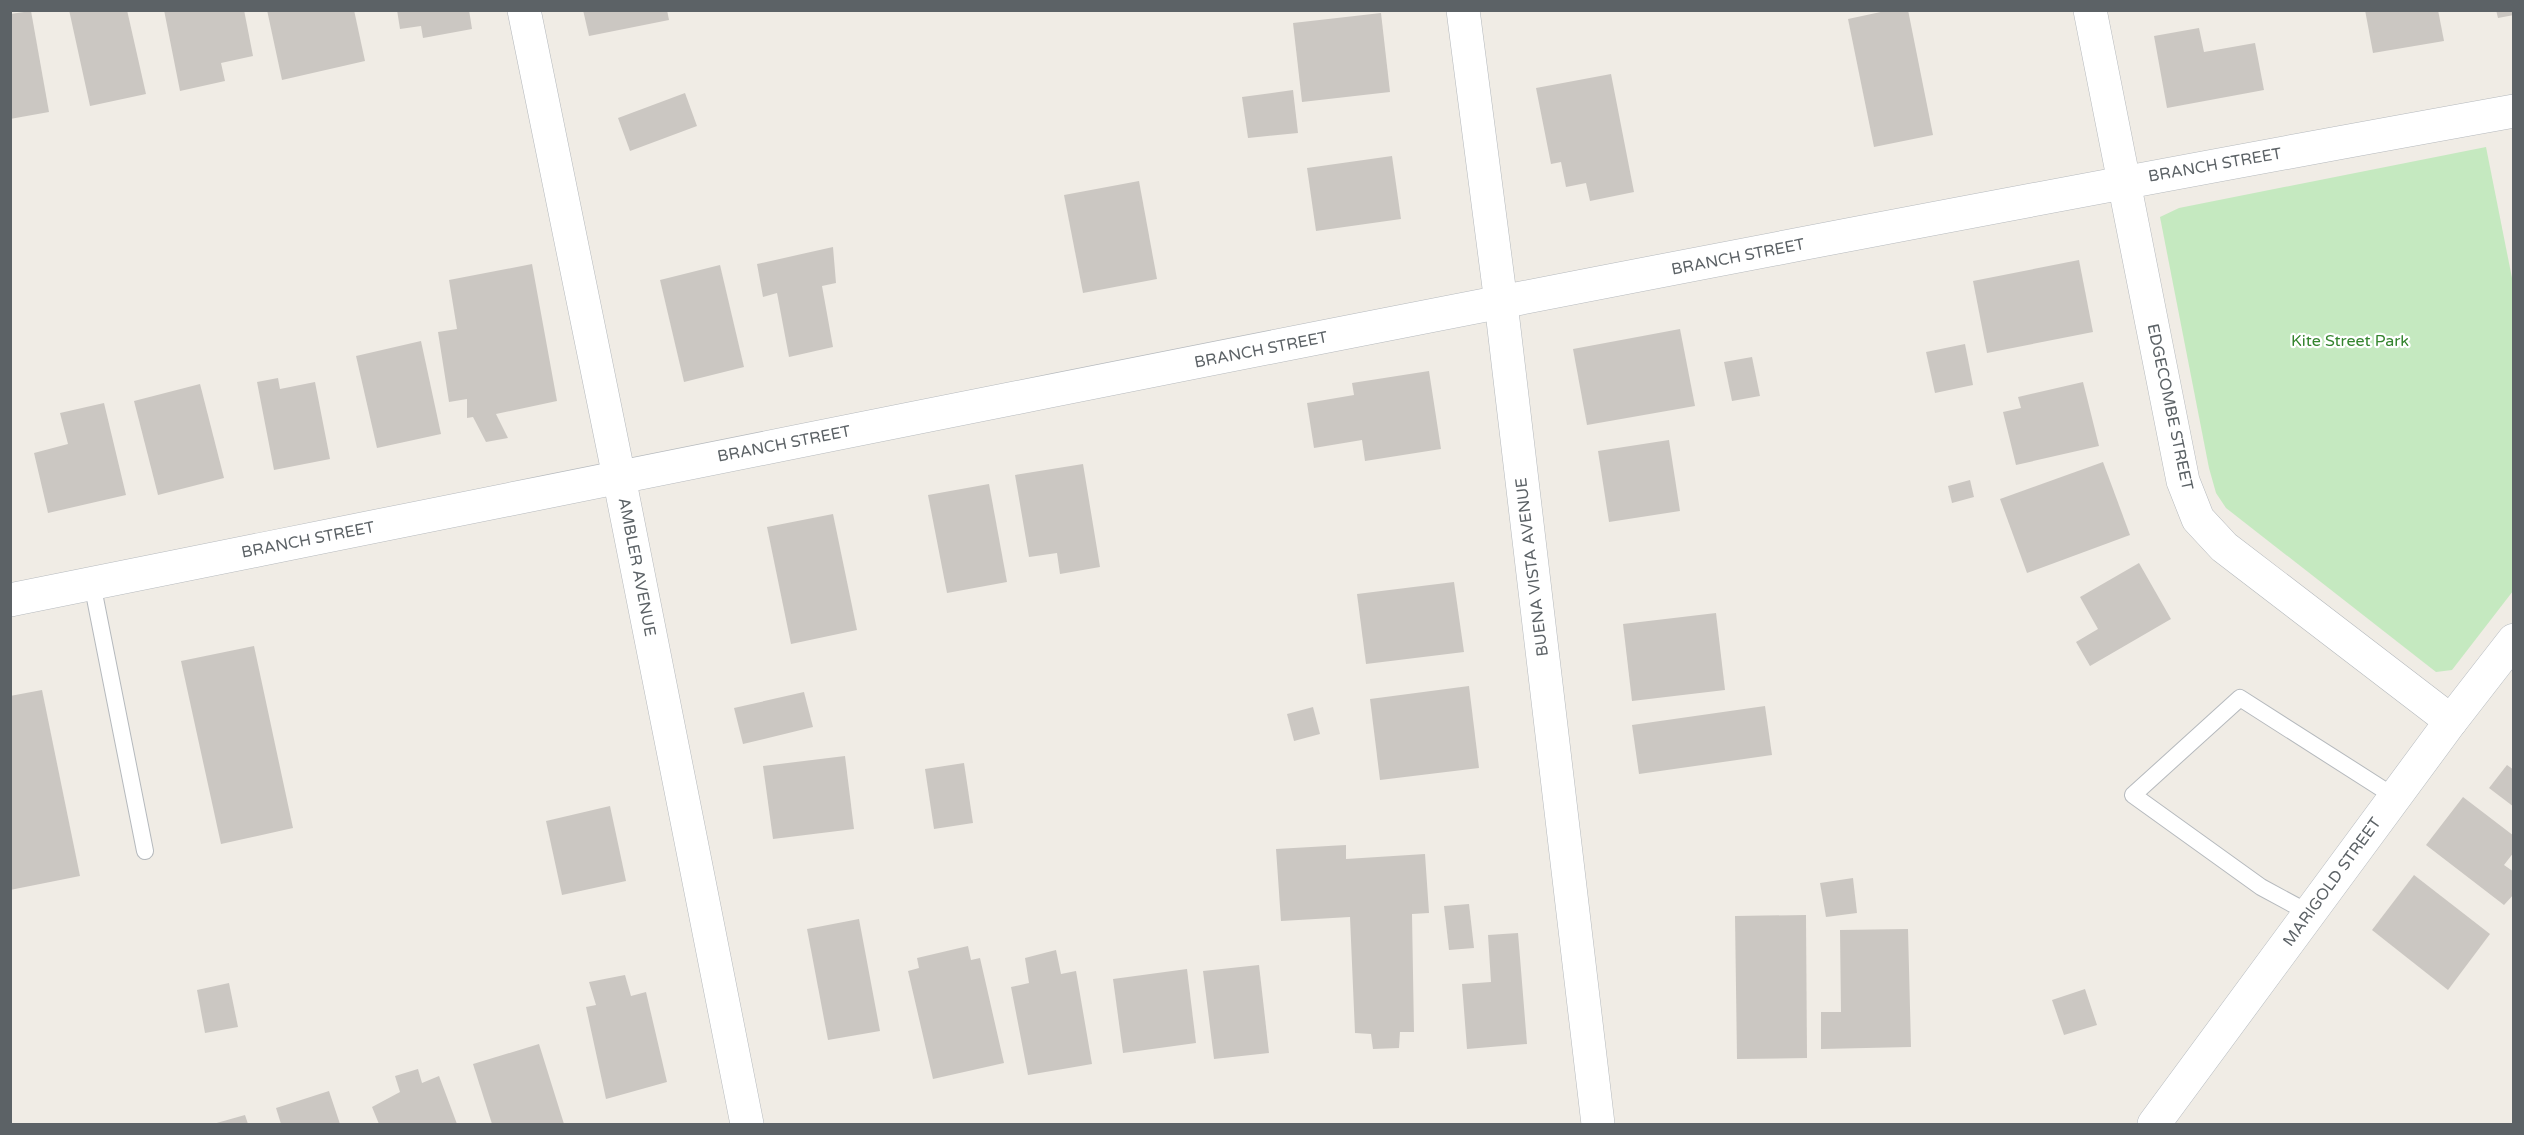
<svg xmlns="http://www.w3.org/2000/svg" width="2524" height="1135" font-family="'Varela Round',sans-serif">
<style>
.green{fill:#c5e9c0}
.building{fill:#cbc7c2}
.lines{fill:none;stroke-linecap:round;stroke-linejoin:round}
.lane-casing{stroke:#b5b9bd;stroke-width:18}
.street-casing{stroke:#b5b9bd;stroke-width:34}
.secondary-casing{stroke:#b6bbc0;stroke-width:34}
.lane{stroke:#fff;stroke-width:16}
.street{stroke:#fff;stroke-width:33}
.secondary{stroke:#fff;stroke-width:33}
.labels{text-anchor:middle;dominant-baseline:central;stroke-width:4.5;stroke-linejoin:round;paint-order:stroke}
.street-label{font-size:16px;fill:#5c6266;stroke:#fff}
.park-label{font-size:16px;fill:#34842e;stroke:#fff}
</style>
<rect width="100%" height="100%" fill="#f0ece5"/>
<polygon class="green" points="2486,147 2513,283 2513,591 2452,670 2436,672 2226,508 2216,493 2209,468 2160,217 2179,208"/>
<g class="building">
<polygon points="69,10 127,10 146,94 90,106"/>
<polygon points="164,10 244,10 253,56 221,63 225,81 180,91"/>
<polygon points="267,10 354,10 365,61 282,80"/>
<polygon points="397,10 469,10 472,29 423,38 421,26 400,29"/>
<polygon points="583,10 667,10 669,20 589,36"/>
<polygon points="1890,10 1908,10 1933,135 1874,147 1848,19"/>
<polygon points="2365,10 2438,10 2444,41 2373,53"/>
<polygon points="2496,10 2514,10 2514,15 2498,18"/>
<polygon points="31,11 49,112 10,119 10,14"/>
<polygon points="1381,13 1390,92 1302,102 1293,23"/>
<polygon points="2199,28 2204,52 2255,43 2264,90 2167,108 2154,36"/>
<polygon points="1611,74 1634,192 1590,201 1586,183 1566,187 1561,162 1551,164 1536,88"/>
<polygon points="1293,90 1298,133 1248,138 1242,97"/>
<polygon points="685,93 697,126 630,151 618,118"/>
<polygon points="1392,156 1401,219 1316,231 1307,168"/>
<polygon points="1139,181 1157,279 1083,293 1064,195"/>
<polygon points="833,247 836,283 822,286 833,347 789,357 777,293 763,297 757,264"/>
<polygon points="2079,260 2093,332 1987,353 1973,281"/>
<polygon points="532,264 557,401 496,414 508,438 486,442 473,417 467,418 467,399 449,402 438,332 457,329 449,280"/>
<polygon points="720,265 744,367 684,382 660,280"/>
<polygon points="1680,329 1695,406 1587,425 1573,349"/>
<polygon points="421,341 441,434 377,448 356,356"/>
<polygon points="1965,344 1973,385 1935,393 1926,352"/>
<polygon points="1752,357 1760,396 1732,401 1724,362"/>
<polygon points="1429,371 1441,449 1365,461 1362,440 1314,448 1307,403 1354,395 1352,383"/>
<polygon points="278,378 280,389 315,382 330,459 274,470 257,382"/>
<polygon points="2083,382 2099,446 2016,465 2003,412 2021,408 2018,397"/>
<polygon points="200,384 224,478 158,495 134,401"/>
<polygon points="104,403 126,495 48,513 34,453 68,444 60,413"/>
<polygon points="1669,440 1680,511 1609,522 1598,451"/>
<polygon points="2103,462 2130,535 2027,573 2000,499"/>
<polygon points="1083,464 1100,567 1060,574 1057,553 1029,557 1015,475"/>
<polygon points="1970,480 1974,497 1952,503 1948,486"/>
<polygon points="989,484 1007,582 947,593 928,495"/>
<polygon points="833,514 857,630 791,644 767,527"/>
<polygon points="2139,563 2171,619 2090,666 2076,642 2098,629 2080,597"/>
<polygon points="1454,582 1464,652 1366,664 1357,594"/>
<polygon points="1716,613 1725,690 1632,701 1623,624"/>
<polygon points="254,646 293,828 221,844 181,661"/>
<polygon points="1469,686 1479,768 1380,780 1370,699"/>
<polygon points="42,690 80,876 10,890 10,696"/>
<polygon points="804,692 813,727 743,744 734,708"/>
<polygon points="1765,706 1772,755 1639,774 1632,725"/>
<polygon points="1313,707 1320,734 1294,741 1287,714"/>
<polygon points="845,756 854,829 773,839 763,766"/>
<polygon points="964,763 973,823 934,829 925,769"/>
<polygon points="2507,765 2514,770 2514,807 2489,788"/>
<polygon points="2463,797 2514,836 2514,852 2504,865 2514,872 2514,894 2504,905 2426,845"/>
<polygon points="610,806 626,881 562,895 546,821"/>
<polygon points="1346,845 1346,859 1425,854 1429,913 1412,914 1414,1032 1400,1032 1399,1048 1373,1049 1371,1034 1355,1033 1350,917 1281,921 1276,849"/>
<polygon points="2414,875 2490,934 2448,990 2372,930"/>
<polygon points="1853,878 1857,913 1826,917 1820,883"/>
<polygon points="1469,904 1474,948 1449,950 1444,906"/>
<polygon points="1806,915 1807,1058 1737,1059 1735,916"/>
<polygon points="859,919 880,1031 828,1040 807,929"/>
<polygon points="1908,929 1911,1047 1821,1049 1821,1012 1841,1012 1840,930"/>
<polygon points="1518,933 1527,1044 1467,1049 1462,984 1491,982 1488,935"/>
<polygon points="968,946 971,960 980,958 1004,1063 933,1079 908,971 919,968 917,958"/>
<polygon points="1056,950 1061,974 1076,971 1092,1064 1028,1075 1011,987 1029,983 1025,958"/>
<polygon points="1259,965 1269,1053 1214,1059 1203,971"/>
<polygon points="1187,969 1196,1043 1123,1053 1113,979"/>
<polygon points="625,975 631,996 646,992 667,1082 606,1099 586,1007 596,1005 589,982"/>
<polygon points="229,983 238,1027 205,1033 197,990"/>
<polygon points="2085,989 2097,1025 2064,1035 2052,1000"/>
<polygon points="539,1044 564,1124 492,1124 473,1064"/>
<polygon points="418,1069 422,1083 439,1076 457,1124 379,1124 372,1107 400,1092 395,1076"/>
<polygon points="329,1091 340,1124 281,1124 276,1108"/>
<polygon points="245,1115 248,1124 213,1124"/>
</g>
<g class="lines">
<g class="lane-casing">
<g id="lane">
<polyline points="92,583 145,851"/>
<polyline points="2309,913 2261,887 2133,795 2240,698 2395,797"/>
</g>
</g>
<g class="street-casing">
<g id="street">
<polyline points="524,10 619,477 747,1124"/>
<polyline points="1463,10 1501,303 1598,1124"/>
<polyline points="2090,10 2183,481 2198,519 2224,547 2451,721"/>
<path d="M10,600C844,432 1677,262 2514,111"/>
</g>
</g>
<g class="secondary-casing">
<polyline id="secondary" points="2154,1124 2451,721 2514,640"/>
</g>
<use href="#lane" class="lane"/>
<use href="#street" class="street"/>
<use href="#secondary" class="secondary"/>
</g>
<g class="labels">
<g class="street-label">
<text transform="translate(2215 165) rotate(-10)">BRANCH STREET</text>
<text transform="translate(1738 257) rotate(-11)">BRANCH STREET</text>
<text transform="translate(1261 350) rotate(-11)">BRANCH STREET</text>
<text transform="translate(2170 407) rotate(78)">EDGECOMBE STREET</text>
<text transform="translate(784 444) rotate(-11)">BRANCH STREET</text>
<text transform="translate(308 540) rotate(-11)">BRANCH STREET</text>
<text transform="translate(637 567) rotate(79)">AMBLER AVENUE</text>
<text transform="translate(1532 567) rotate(-97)">BUENA VISTA AVENUE</text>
<text transform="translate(2332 882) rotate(-54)">MARIGOLD STREET</text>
</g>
<g class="park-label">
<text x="2350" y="341">Kite Street Park</text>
</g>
</g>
<rect width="2524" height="1135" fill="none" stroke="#5c6266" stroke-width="24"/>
</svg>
